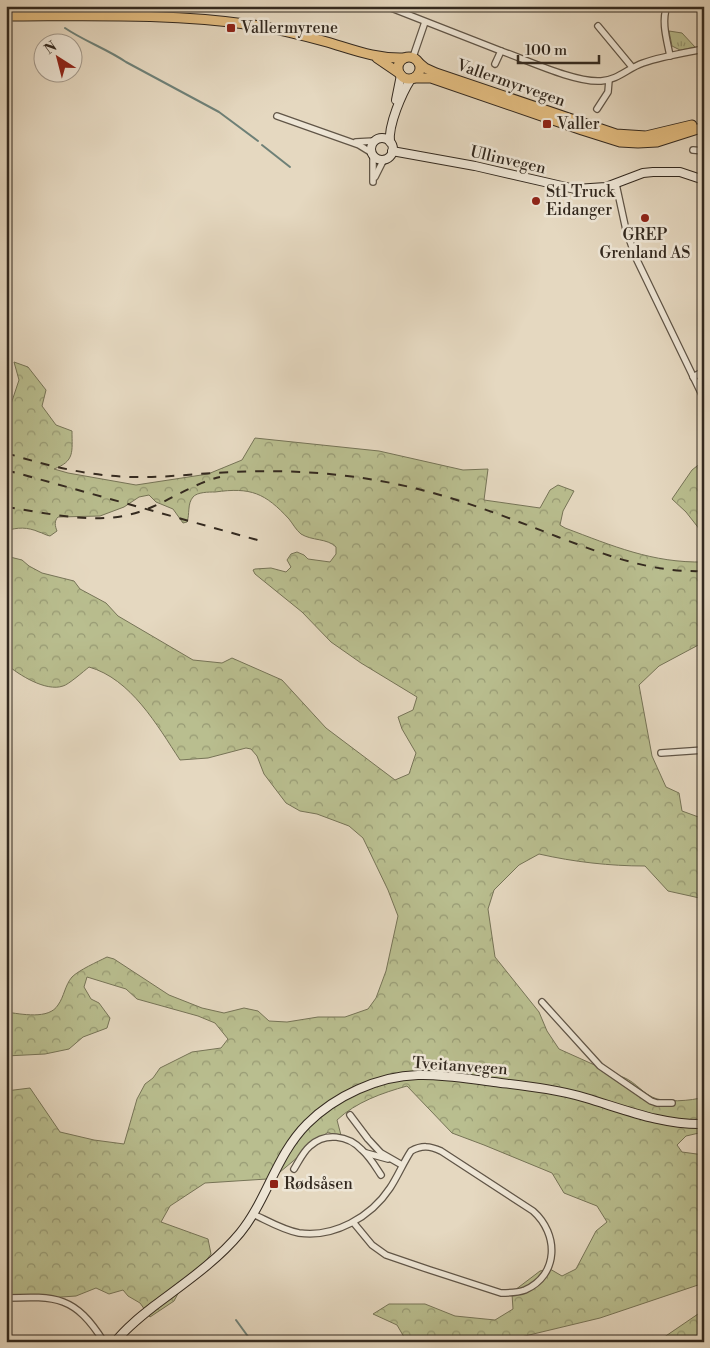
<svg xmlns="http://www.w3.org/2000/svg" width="710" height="1348" font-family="'Libre Bodoni',serif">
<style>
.forest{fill:url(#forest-crowns);stroke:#767457}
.park{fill:url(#park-tufts);stroke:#767457}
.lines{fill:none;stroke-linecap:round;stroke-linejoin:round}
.stream{stroke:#6e8077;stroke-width:2}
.minor-casing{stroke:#605547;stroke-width:8}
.secondary-casing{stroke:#33291f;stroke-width:10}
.primary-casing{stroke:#33291f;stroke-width:11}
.minor{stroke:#eee6d6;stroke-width:5.5}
.secondary{stroke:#eee6d6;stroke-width:8}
.primary{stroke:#e2bc80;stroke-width:9}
.rail{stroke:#33291f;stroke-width:2;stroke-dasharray:9 9;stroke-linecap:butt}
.poi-dot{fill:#8f2418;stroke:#eee6d6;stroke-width:2}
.labels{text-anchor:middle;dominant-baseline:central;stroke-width:5;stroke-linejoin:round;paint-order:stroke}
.poi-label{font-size:16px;fill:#33291f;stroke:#eee6d6;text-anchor:start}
.street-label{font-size:16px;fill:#33291f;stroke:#eee6d6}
</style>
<defs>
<pattern id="forest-crowns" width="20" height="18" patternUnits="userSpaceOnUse" patternTransform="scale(1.25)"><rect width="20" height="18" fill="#b9be8f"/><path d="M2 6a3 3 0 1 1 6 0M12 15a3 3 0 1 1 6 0" fill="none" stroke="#979a74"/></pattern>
<pattern id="park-tufts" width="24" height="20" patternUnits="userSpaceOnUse" patternTransform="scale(1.25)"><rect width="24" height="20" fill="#b9be8f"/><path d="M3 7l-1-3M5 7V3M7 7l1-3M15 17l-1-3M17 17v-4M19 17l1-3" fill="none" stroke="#979a74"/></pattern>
</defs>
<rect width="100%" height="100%" fill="#e5d8c0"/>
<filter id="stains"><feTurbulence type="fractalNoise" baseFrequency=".004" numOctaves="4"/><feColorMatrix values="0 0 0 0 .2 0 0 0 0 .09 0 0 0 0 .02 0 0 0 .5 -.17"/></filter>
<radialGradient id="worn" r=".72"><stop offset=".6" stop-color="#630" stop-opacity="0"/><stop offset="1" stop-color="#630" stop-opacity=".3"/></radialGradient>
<g class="forest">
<path d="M14,362L28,367L46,390L42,406L56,425L72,431C72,452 75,461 54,469L68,473L136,485L208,474L242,460L255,438L379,451L463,470L488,469L484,500L540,508L550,490L558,485L574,491L563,511L560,525L565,528C613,546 652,563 704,562V642L659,666L639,685L652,756L666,787L679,793L682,811L704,819V899L668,891L645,866C610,866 574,862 539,854L519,865L494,890L488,909L495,957L539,1012L547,1031L559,1049L619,1076C633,1079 640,1091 652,1097C663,1103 692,1101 704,1097V1130L699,1133L686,1136L677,1145L682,1152L704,1155V1283L600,1318L500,1342H411L404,1337L397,1325L373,1314L389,1304H425L455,1316L495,1320L513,1309L512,1294L515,1290L540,1271L550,1269L562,1276L576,1269L596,1231L607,1222L597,1206L564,1193L552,1173L484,1145L452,1133L407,1086C382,1093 356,1102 337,1120L342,1139L328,1132L280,1172L267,1179L205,1183L170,1206L161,1222L208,1239L211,1254L202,1266L188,1275L174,1301L150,1317L140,1303L128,1296L123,1290L109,1294L96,1288L76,1296L33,1299L6,1296V1192L9,1186L6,1175V1091L30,1088L60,1132L94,1140L124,1144L137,1099L145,1084L153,1078L160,1068L192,1052L221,1048L228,1039L215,1023L198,1016L137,999L126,989L87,977L84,987L91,999L99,1003L110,1018L107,1028L83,1037L69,1049L45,1054L6,1056V1012C21,1014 49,1020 58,1005C64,997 65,985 72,977C79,970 97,962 107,957L114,959L169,995L202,1008L224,1013L244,1008L258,1011L269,1021L287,1022L318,1017H345L368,1009L376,998L386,971L398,916L388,890L363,838L349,826L317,814L300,811L286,803L264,774L257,756L251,749L246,748L208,758L180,760C157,725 131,679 89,667C84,671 68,685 63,686C46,692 19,675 6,664V556L22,560L29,566L42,573L74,581L80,589L106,603L118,616L193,660L222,663L232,658L282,680L326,728L395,780L409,774L416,753L402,729L398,717L413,710L417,697L361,663L331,642L302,612L255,574L253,570L255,569L271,568L286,572L291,567L287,560L291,554L297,552L304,555L308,559L330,562L336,554V547C327,538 312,541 301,534C296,530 293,524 289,519C265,493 251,487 215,492C209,492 197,492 193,497C187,504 190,514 187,522L183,523L173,509L156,502L149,495L139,497L124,507L100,516L58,517C54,521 55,526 57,531L50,536C45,535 43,533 39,532C28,527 17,527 6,531V419L19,380Z"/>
<polygon points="702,462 704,464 704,535 686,512 672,499 692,470"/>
<polygon points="698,1314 704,1314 704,1342 657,1342"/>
</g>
<polygon class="park" points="669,31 682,33 695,47 680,50 672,46"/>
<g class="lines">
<g class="stream">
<path d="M65,28C84,41 107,49 126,62L219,112L258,141"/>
<polyline points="262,145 290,167"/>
<polyline points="236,1320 252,1342"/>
<polyline points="669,1342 704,1335"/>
</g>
<g class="minor-casing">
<g id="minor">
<polyline points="386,6 501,51"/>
<path d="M667,6C661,22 667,40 670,56"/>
<polyline points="598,26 632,67"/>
<polyline points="413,57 425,22"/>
<path d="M495,64L501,51C527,60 575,83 601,81C618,80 628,68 643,63C663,56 684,53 704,49"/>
<polyline points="597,109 608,92 609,80"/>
<polyline points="277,116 359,145 372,153"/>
<polyline points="356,142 374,141"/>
<polyline points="693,150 704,151"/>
<polyline points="375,177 384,159"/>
<polyline points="373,182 373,155"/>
<polyline points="616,184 626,230 636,258 704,399"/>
<polyline points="693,377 704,371"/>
<polyline points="661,753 704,750"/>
<polyline points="542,1002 600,1066 651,1101 657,1103 672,1103"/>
<polyline points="350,1115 368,1139 381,1153 402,1165"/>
<polyline points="366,1153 388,1159"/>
<path d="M294,1169C299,1161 303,1152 310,1146C325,1132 348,1135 362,1150C370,1157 375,1166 381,1175"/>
<path d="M253,1214C268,1221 283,1230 299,1233C334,1238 371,1217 390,1188C398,1176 403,1163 411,1151C422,1145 430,1146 441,1151L533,1211C559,1234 559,1275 525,1290C517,1293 509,1293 501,1293L430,1270L386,1255L372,1245L353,1222"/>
<path d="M6,1298C57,1296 75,1296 104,1342"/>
</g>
</g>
<g class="secondary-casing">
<g id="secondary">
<polyline points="396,100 401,75"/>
<circle cx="382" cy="149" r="11"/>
<path d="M390,142C388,125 402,93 411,79"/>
<polyline points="392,151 475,166 575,189 606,187 643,173 653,172 680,172 704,180"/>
<path d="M115,1342C126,1328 140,1317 154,1306C183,1284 216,1262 240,1233C267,1200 276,1155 307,1124C335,1096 378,1076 418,1075C443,1074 469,1079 494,1082C525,1086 556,1089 586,1098C626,1110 662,1125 704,1124"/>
</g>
</g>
<g class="primary-casing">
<g id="primary">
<path d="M6,16C88,16 172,13 253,25C278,29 302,35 327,42C354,50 376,59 404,58"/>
<circle cx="409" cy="68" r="11"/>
<polyline points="377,58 399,73"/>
<polyline points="419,63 425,68 436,73 616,134 646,136 692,125"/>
<polyline points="414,78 431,78 582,130 620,142 638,143 657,142 704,127"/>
</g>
</g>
<use href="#minor" class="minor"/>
<use href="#secondary" class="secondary"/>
<use href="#primary" class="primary"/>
<g class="rail">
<path d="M6,453C48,466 89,476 132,477C166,478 200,473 234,472C296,469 358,474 418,489C466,501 512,519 558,537C606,555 651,573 704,571"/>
<polyline points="6,470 261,541"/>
<path d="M6,507C49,513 96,526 139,512C167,503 191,484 220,477"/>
</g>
</g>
<g class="poi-dot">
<rect x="226" y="23" width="10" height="10" rx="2.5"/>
<rect x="542" y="119" width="10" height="10" rx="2.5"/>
<circle cx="536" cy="201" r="5"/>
<circle cx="645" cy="218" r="5"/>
<rect x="269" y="1179" width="10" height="10" rx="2.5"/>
</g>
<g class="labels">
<g class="poi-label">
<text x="241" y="28">Vallermyrene</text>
<text x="557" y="124">Valler</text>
<text x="546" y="192">St1 Truck<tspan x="546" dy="18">Eidanger</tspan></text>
<text x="645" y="235" text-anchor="middle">GREP<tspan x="645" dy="18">Grenland AS</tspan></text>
<text x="284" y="1184">Rødsåsen</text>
</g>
<g class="street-label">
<text transform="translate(511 83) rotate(19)">Vallermyrvegen</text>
<text transform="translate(508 160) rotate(13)">Ullinvegen</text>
<text transform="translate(460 1066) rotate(4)">Tveitanvegen</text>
</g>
</g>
<rect width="710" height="1348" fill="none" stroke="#e5d8c0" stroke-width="25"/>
<rect x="8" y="8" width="695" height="1333" fill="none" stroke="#33291f" stroke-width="2.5"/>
<rect x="12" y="12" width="685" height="1323" fill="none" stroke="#33291f"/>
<g transform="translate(58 58) rotate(324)"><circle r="24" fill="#eee6d6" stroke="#a39a8d"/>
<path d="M0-4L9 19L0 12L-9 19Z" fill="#8f2418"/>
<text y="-8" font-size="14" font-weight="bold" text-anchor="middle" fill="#33291f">N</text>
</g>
<path d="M518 55v8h81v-8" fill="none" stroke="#33291f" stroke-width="2.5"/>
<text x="525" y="55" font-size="15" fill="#33291f" stroke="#eee6d6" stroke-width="4" paint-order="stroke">100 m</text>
<rect width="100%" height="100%" filter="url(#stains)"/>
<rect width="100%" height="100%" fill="url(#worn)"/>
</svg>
